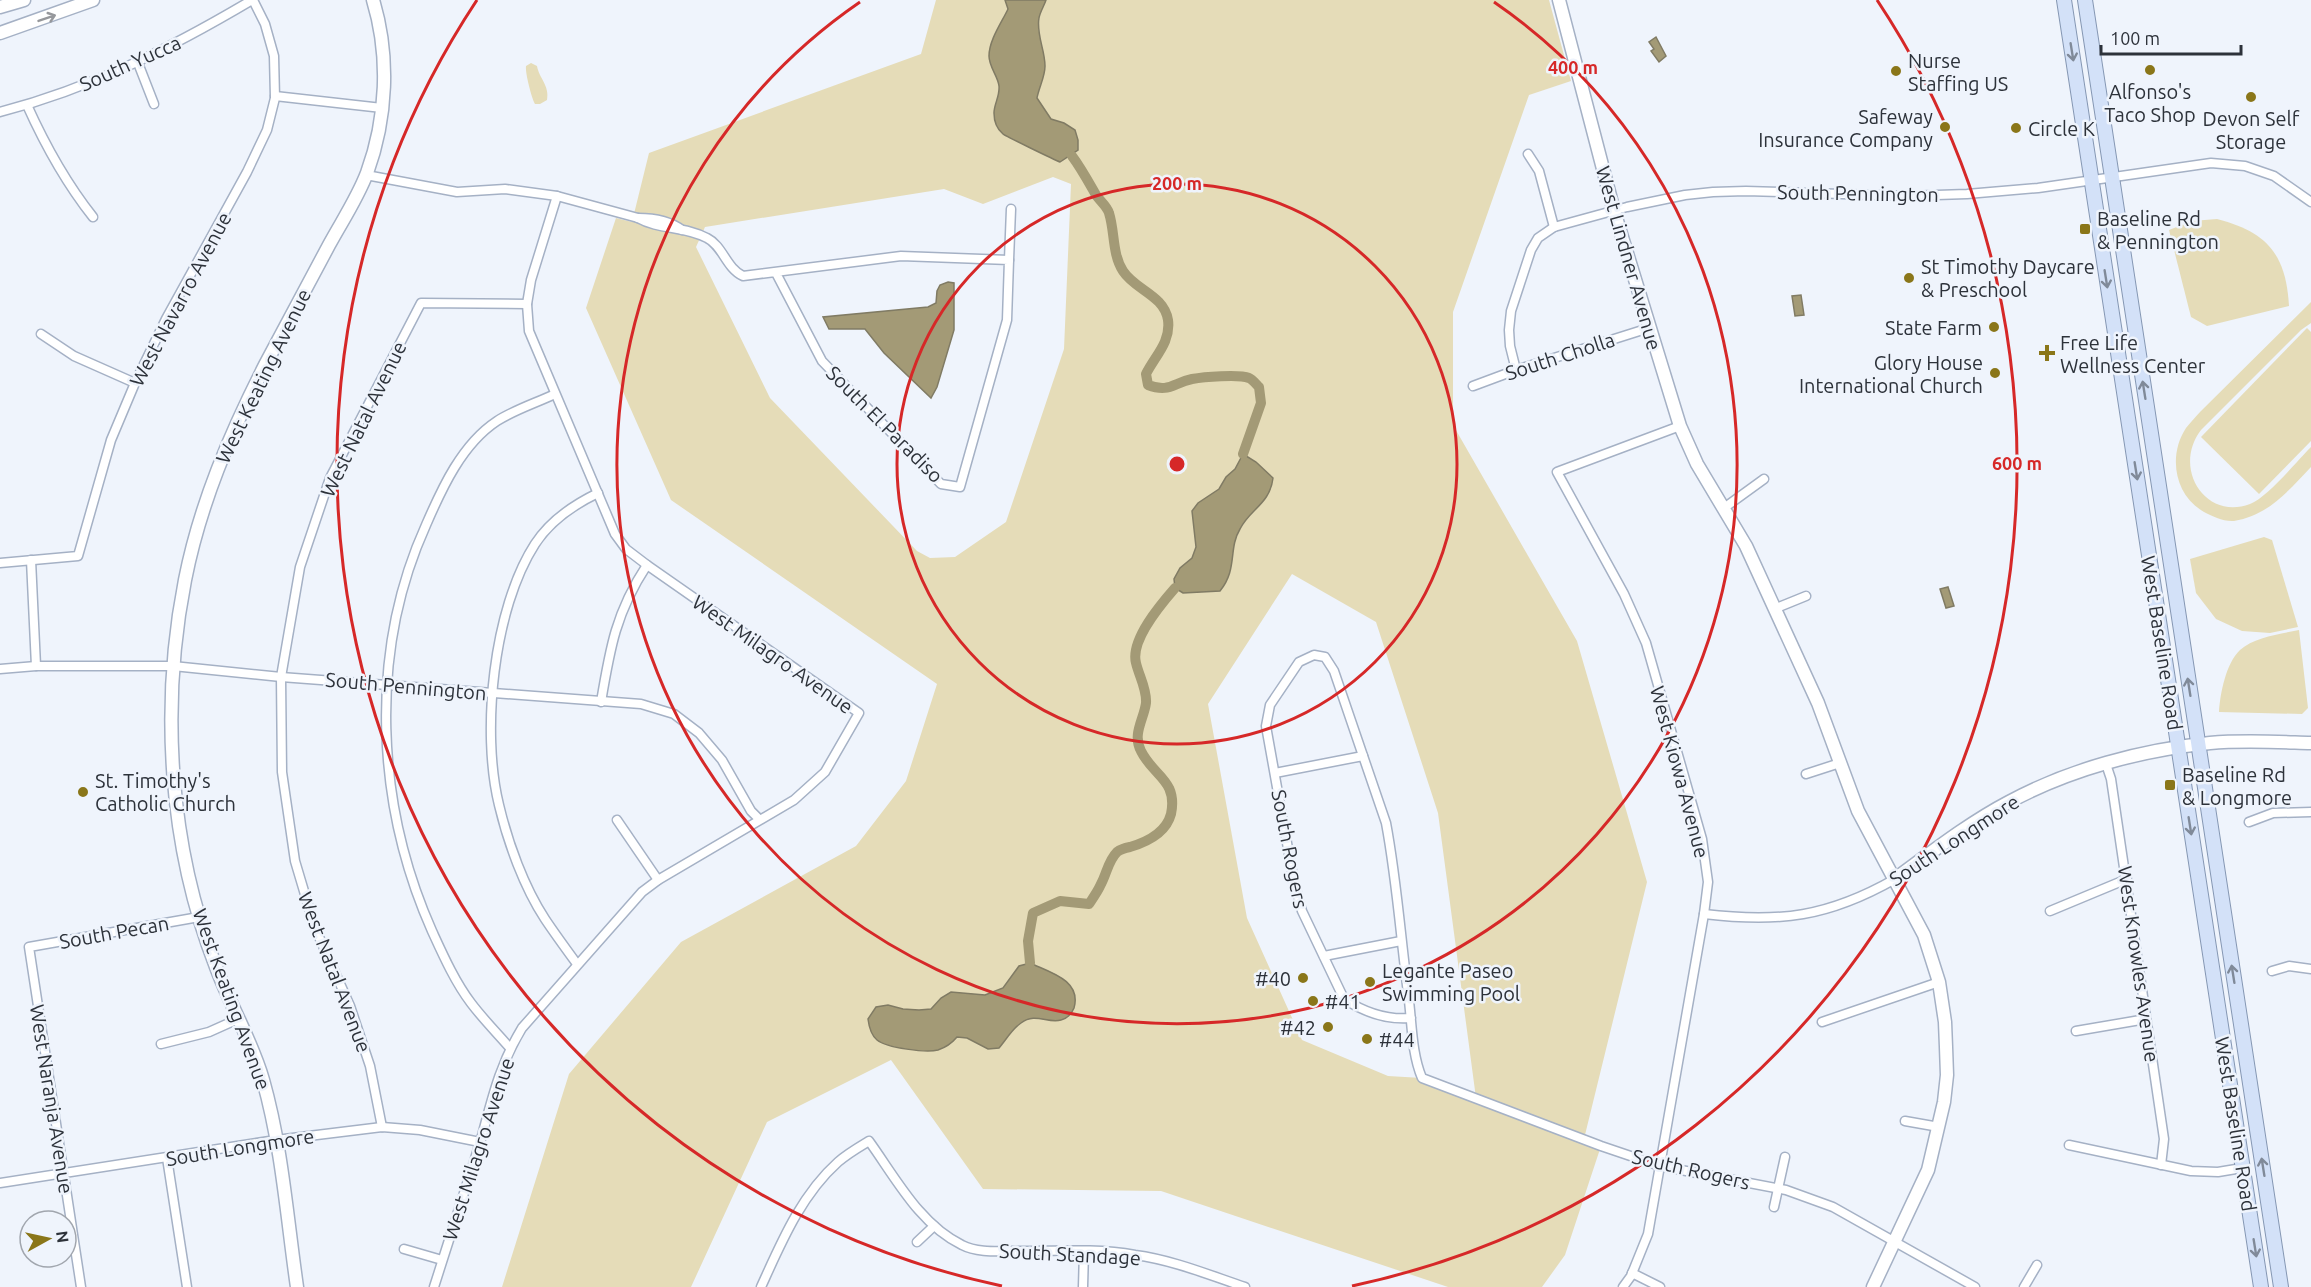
<svg xmlns="http://www.w3.org/2000/svg" width="2311" height="1287" font-family="Ubuntu,sans-serif">
<style>
.green{fill:#e5dcb8;fill-rule:evenodd}
.water{fill:#a39a76;stroke:#807b64;stroke-width:1.5}
.lines{fill:none;stroke-linecap:round;stroke-linejoin:round}
.canal{stroke:#a39a76;stroke-width:10}
.street-casing{stroke:#a5b1c5;stroke-width:11}
.secondary-casing{stroke:#a5b1c5;stroke-width:15}
.primary-casing{stroke:#8597b3;stroke-width:16}
.street{stroke:#fff;stroke-width:8}
.secondary{stroke:#fff;stroke-width:12}
.primary{stroke:#d3e1f8;stroke-width:14}
.oneway{stroke:#96989c}
.oneway2{stroke:#808a99}
.ring{fill:none;stroke:#d62828;stroke-width:3}
.poi-dot{fill:#8a7619;stroke:#eff4fc;stroke-width:2}
.labels{text-anchor:middle;dominant-baseline:central;stroke-width:5;stroke-linejoin:round;paint-order:stroke}
.poi-label{font-size:20px;fill:#2d323a;stroke:#eff4fc;text-anchor:start}
.street-label{font-size:20px;fill:#2d323a;stroke:#eff4fc}
.centre{fill:#d62828;stroke:#eff4fc;stroke-width:3}
.ring-label{font-size:18px;text-anchor:middle;font-weight:bold;fill:#d62828;stroke:#eff4fc;stroke-width:5;stroke-linejoin:round;paint-order:stroke}
</style>
<rect width="100%" height="100%" fill="#eff4fc"/>
<g class="green">
<path d="M936,0H1549L1571,81L1529,95L1453,312V425L1577,641L1647,882L1584,1139L1601,1146L1565,1255L1542,1287H1448L1161,1191L983,1189L891,1060L767,1122L691,1287H502L569,1074L681,942L856,846L906,781L937,684L671,500L586,308L616,218L632,222L649,153L921,54ZM1053,177L1071,184L1064,349L1006,522L955,557L930,558L917,551L770,398L696,247L705,227L944,189L983,204ZM1292,574L1376,622L1438,813L1476,1098L1422,1078L1388,1076L1302,1040L1247,918L1208,704Z"/>
<path d="M531,63L537,66C539,78 550,86 547,100L540,104H535C532,99 525,73 526,66Z"/>
<path d="M2217,219C2267,232 2286,254 2289,306L2207,326L2191,317L2169,230L2192,221Z"/>
<path d="M2311,302V323L2301,330L2201,430C2172,468 2205,521 2250,504C2268,497 2296,462 2311,447V467C2288,491 2269,515 2234,521C2224,522 2212,516 2204,512C2174,495 2168,455 2186,428C2191,422 2196,416 2201,411Z"/>
<polygon points="2307,328 2311,332 2311,441 2259,494 2201,437"/>
<polygon points="2264,537 2272,540 2298,627 2270,633 2242,631 2216,619 2196,593 2190,559"/>
<path d="M2299,630L2308,708L2302,714L2219,712C2220,694 2226,663 2240,650C2254,637 2280,634 2299,630Z"/>
</g>
<g class="water">
<path d="M1005,0H1046C1044,6 1040,12 1039,18C1036,34 1045,50 1045,66C1045,77 1039,87 1037,98L1051,119L1064,123L1075,130L1078,140V150L1060,162C1055,160 1005,136 1003,134C997,129 994,121 994,113C994,104 1000,96 999,86C998,76 989,67 989,56C989,40 1002,22 1008,9Z"/>
<polygon points="1656,37 1666,56 1659,62 1651,51 1654,49 1649,42"/>
<polygon points="948,282 954,283 954,330 937,387 931,398 884,353 865,329 829,329 823,317 928,307 936,303 937,291 940,285"/>
<polygon points="1801,295 1804,315 1795,316 1792,296"/>
<path d="M1243,454L1256,462L1273,478C1270,504 1250,509 1240,529C1228,549 1238,569 1220,591L1183,593L1175,588L1174,579L1180,568L1192,558L1196,547L1192,511L1198,503L1219,489L1226,477L1235,469Z"/>
<polygon points="1948,587 1954,606 1946,608 1940,589"/>
<path d="M1030,963C1049,972 1082,980 1074,1008C1072,1013 1067,1019 1061,1020C1048,1024 1035,1012 1021,1023C1012,1029 1006,1040 999,1048L988,1049L967,1038L957,1037C952,1043 947,1047 938,1050C926,1053 887,1048 877,1040C871,1035 869,1027 868,1019L876,1007L888,1005L903,1009L919,1010L931,1009L941,998L951,992L985,995L1003,988L1019,966Z"/>
</g>
<g class="lines">
<g class="canal">
<path d="M1072,156C1081,168 1088,181 1096,195C1100,201 1107,206 1109,213C1115,232 1112,254 1123,271C1135,290 1164,295 1168,320C1171,342 1155,356 1146,374L1148,385C1169,393 1173,383 1192,379C1203,377 1239,374 1249,378C1252,379 1256,384 1259,387L1261,403L1243,454"/>
<path d="M1030,963L1028,941L1033,913L1060,901L1089,904C1093,898 1098,891 1101,884C1107,873 1108,861 1117,852C1121,849 1125,848 1130,847C1147,842 1166,833 1171,814C1178,780 1153,776 1141,751C1132,734 1144,719 1146,703C1147,689 1139,676 1136,663C1130,640 1161,604 1175,588"/>
</g>
<g class="street-casing">
<g id="street">
<polyline points="138,63 154,104"/>
<polyline points="275,96 382,108"/>
<path d="M27,105C45,145 66,183 93,217"/>
<path d="M0,112C92,88 171,48 252,0"/>
<polyline points="1528,154 1539,171 1554,227"/>
<path d="M366,175L457,192L505,189L557,196L638,218C659,230 685,226 707,238C723,246 726,268 743,276L901,256L1009,260L1007,320L960,487L941,484L822,361L776,273"/>
<path d="M638,218C653,218 669,220 682,230"/>
<polyline points="1009,260 1011,209"/>
<polyline points="41,334 74,356 135,383"/>
<polyline points="1516,370 1510,346 1509,330 1511,311 1531,250 1538,238 1554,227 1627,207 1685,195 1713,192 1746,191 1906,196 1967,194 2038,188 2211,163 2245,166 2274,176 2311,202"/>
<polyline points="1473,386 1516,370 1649,328"/>
<polyline points="1724,508 1764,479"/>
<polyline points="31,560 36,666"/>
<polyline points="0,563 78,556 111,440 135,383 166,319 247,172 267,130 275,98 274,56 265,24 253,0"/>
<polyline points="1774,609 1806,596"/>
<polyline points="0,669 36,666 173,666 281,677 641,704 674,714 699,733 722,760 751,811 759,819"/>
<path d="M601,702C610,648 616,612 647,565"/>
<polyline points="2106,764 2111,779 2164,1139 2161,1165"/>
<polyline points="1275,773 1363,756"/>
<polyline points="1806,774 1840,763"/>
<polyline points="617,820 658,880"/>
<polyline points="2249,822 2273,813 2311,812"/>
<polyline points="2050,911 2127,879"/>
<path d="M1704,914C1780,923 1828,917 1895,879"/>
<polyline points="1324,956 1401,941"/>
<path d="M577,964C566,949 555,934 545,919C524,887 508,843 499,805C481,732 493,609 535,544C550,521 573,505 598,493"/>
<polyline points="2272,971 2289,966 2311,969"/>
<path d="M1411,1018C1388,1020 1364,1012 1344,999L1302,911L1294,882L1266,726L1270,705L1299,662L1314,655L1325,657L1334,671L1386,823C1397,881 1401,942 1409,1001C1412,1026 1412,1054 1422,1078L1601,1146L1660,1166L1786,1190L1833,1207L1975,1287"/>
<polyline points="1822,1022 1939,982"/>
<polyline points="2076,1031 2146,1019"/>
<polyline points="161,1044 209,1032 238,1019"/>
<path d="M510,1048C497,1033 483,1019 471,1003C455,982 443,955 432,931C376,805 368,653 426,525C442,488 462,444 497,421C514,410 536,403 555,394"/>
<polyline points="1905,1121 1939,1127"/>
<polyline points="382,1127 370,1066 350,1006 315,928 295,861 282,772 281,677 300,567 330,478 421,303 527,304"/>
<polyline points="2069,1145 2191,1171 2218,1172 2242,1168"/>
<polyline points="167,1158 187,1287"/>
<polyline points="0,1183 276,1140 382,1127 420,1130 480,1142"/>
<polyline points="1774,1207 1785,1157"/>
<polyline points="917,1242 934,1226"/>
<polyline points="404,1249 442,1260"/>
<polyline points="1632,1273 1660,1287"/>
<polyline points="81,1287 29,947 199,917"/>
<path d="M434,1287C449,1239 465,1191 480,1143C492,1100 498,1068 522,1028L642,892L658,880L794,800L825,772L859,713L647,565L626,549L615,534L529,331L527,304L531,280L557,196"/>
<path d="M761,1287C781,1243 801,1195 838,1162C847,1154 859,1147 869,1141C895,1177 920,1225 962,1245C977,1253 999,1251 1016,1251C1055,1251 1097,1248 1135,1255C1173,1260 1209,1275 1245,1287"/>
<polyline points="1083,1287 1084,1251"/>
<polyline points="1623,1287 1631,1276 1648,1234 1704,914 1708,882 1702,839 1646,643 1624,594 1557,472 1680,426"/>
<polyline points="2024,1287 2037,1265"/>
</g>
</g>
<g class="secondary-casing">
<g id="secondary">
<polyline points="1559,0 1614,211 1680,426 1697,464 1746,546 1818,703 1858,811 1924,935 1939,982 1945,1022 1946,1047 1947,1075 1944,1102 1928,1170 1873,1287"/>
<polyline points="0,7 24,0"/>
<polyline points="0,33 93,0"/>
<path d="M1895,879C1932,852 1969,823 2009,802C2070,769 2142,750 2210,743C2244,740 2278,742 2311,743"/>
<path d="M297,1287C287,1218 282,1147 263,1080C252,1041 230,1005 216,967C169,846 160,707 185,580C200,504 230,434 265,365C286,325 308,285 329,245C342,221 357,199 367,173C387,118 390,56 373,0"/>
</g>
</g>
<g class="primary-casing">
<g id="primary">
<polyline points="2064,0 2261,1287"/>
<polyline points="2085,0 2281,1287"/>
</g>
</g>
<use href="#street" class="street"/>
<use href="#secondary" class="secondary"/>
<use href="#primary" class="primary"/>
</g>
<defs><path id="oneway-shaft" d="M-6 0H5M1.5-3L5.5 0L1.5 3" fill="none" stroke-width="1.6" stroke-linecap="round" stroke-linejoin="round" transform="scale(1.5)"/></defs>
<use class="oneway" href="#oneway-shaft" transform="translate(47 18) rotate(-19)"/>
<g class="oneway2">
<use href="#oneway-shaft" transform="translate(2072 52) rotate(81)"/>
<use href="#oneway-shaft" transform="translate(2106 279) rotate(81)"/>
<use href="#oneway-shaft" transform="translate(2144 390) rotate(-99)"/>
<use href="#oneway-shaft" transform="translate(2136 471) rotate(81)"/>
<use href="#oneway-shaft" transform="translate(2189 687) rotate(-99)"/>
<use href="#oneway-shaft" transform="translate(2190 826) rotate(81)"/>
<use href="#oneway-shaft" transform="translate(2233 974) rotate(-99)"/>
<use href="#oneway-shaft" transform="translate(2263 1167) rotate(-99)"/>
<use href="#oneway-shaft" transform="translate(2255 1248) rotate(81)"/>
</g>
<g class="ring">
<circle cx="1177" cy="464" r="280"/>
<path d="M1494 2A560 560 0 1 1 860 2"/>
<path d="M1002 1286A840 840 0 0 1 477 0M1877 0A840 840 0 0 1 1352 1286"/>
</g>
<g class="poi-dot">
<circle cx="2150" cy="70" r="6"/>
<circle cx="1896" cy="71" r="6"/>
<circle cx="2251" cy="97" r="6"/>
<circle cx="1945" cy="127" r="6"/>
<circle cx="2016" cy="128" r="6"/>
<rect x="2079" y="223" width="12" height="12" rx="3"/>
<circle cx="1909" cy="278" r="6"/>
<circle cx="1994" cy="327" r="6"/>
<path d="M2044 344h6v6h6v6h-6v6h-6v-6h-6v-6h6z"/>
<circle cx="1995" cy="373" r="6"/>
<rect x="2164" y="779" width="12" height="12" rx="3"/>
<circle cx="83" cy="792" r="6"/>
<circle cx="1303" cy="978" r="6"/>
<circle cx="1370" cy="982" r="6"/>
<circle cx="1313" cy="1001" r="6"/>
<circle cx="1328" cy="1027" r="6"/>
<circle cx="1367" cy="1039" r="6"/>
</g>
<g class="labels">
<g class="poi-label">
<text x="1908" y="60">Nurse<tspan x="1908" dy="23">Staffing US</tspan></text>
<text x="2150" y="91" text-anchor="middle">Alfonso's<tspan x="2150" dy="23">Taco Shop</tspan></text>
<text x="1933" y="116" text-anchor="end">Safeway<tspan x="1933" dy="23">Insurance Company</tspan></text>
<text x="2251" y="118" text-anchor="middle">Devon Self<tspan x="2251" dy="23">Storage</tspan></text>
<text x="2028" y="128">Circle K</text>
<text x="2097" y="218">Baseline Rd<tspan x="2097" dy="23">&amp; Pennington</tspan></text>
<text x="1921" y="266">St Timothy Daycare<tspan x="1921" dy="23">&amp; Preschool</tspan></text>
<text x="1982" y="327" text-anchor="end">State Farm</text>
<text x="2060" y="342">Free Life<tspan x="2060" dy="23">Wellness Center</tspan></text>
<text x="1983" y="362" text-anchor="end">Glory House<tspan x="1983" dy="23">International Church</tspan></text>
<text x="2182" y="774">Baseline Rd<tspan x="2182" dy="23">&amp; Longmore</tspan></text>
<text x="95" y="780">St. Timothy's<tspan x="95" dy="23">Catholic Church</tspan></text>
<text x="1382" y="970">Legante Paseo<tspan x="1382" dy="23">Swimming Pool</tspan></text>
<text x="1291" y="978" text-anchor="end">#40</text>
<text x="1325" y="1001">#41</text>
<text x="1316" y="1027" text-anchor="end">#42</text>
<text x="1379" y="1039">#44</text>
</g>
<g class="street-label">
<text transform="translate(130 63) rotate(-24)">South Yucca</text>
<text transform="translate(1858 193) rotate(1)">South Pennington</text>
<text transform="translate(1629 258) rotate(74)">West Lindner Avenue</text>
<text transform="translate(180 299) rotate(-62)">West Navarro Avenue</text>
<text transform="translate(1560 356) rotate(-18)">South Cholla</text>
<text transform="translate(263 376) rotate(-64)">West Keating Avenue</text>
<text transform="translate(363 419) rotate(-64)">West Natal Avenue</text>
<text transform="translate(885 424) rotate(45)">South El Paradiso</text>
<text transform="translate(2162 643) rotate(81)">West Baseline Road</text>
<text transform="translate(773 654) rotate(35)">West Milagro Avenue</text>
<text transform="translate(406 686) rotate(5)">South Pennington</text>
<text transform="translate(1680 772) rotate(75)">West Kiowa Avenue</text>
<text transform="translate(1954 840) rotate(-33)">South Longmore</text>
<text transform="translate(1290 849) rotate(79)">South Rogers</text>
<text transform="translate(114 932) rotate(-10)">South Pecan</text>
<text transform="translate(2139 964) rotate(82)">West Knowles Avenue</text>
<text transform="translate(335 972) rotate(69)">West Natal Avenue</text>
<text transform="translate(232 999) rotate(70)">West Keating Avenue</text>
<text transform="translate(52 1099) rotate(81)">West Naranja Avenue</text>
<text transform="translate(2236 1124) rotate(81)">West Baseline Road</text>
<text transform="translate(240 1147) rotate(-9)">South Longmore</text>
<text transform="translate(478 1149) rotate(-72)">West Milagro Avenue</text>
<text transform="translate(1691 1169) rotate(13)">South Rogers</text>
<text transform="translate(1070 1254) rotate(3)">South Standage</text>
</g>
</g>
<circle cx="1177" cy="464" r="9" class="centre"/>
<g class="ring-label">
<text x="1573" y="74">400 m</text>
<text x="1177" y="190">200 m</text>
<text x="2017" y="470">600 m</text>
</g>
<g transform="translate(48 1239) rotate(82)"><circle r="28" fill="#eff4fc" stroke="#a1a6ae" stroke-width="1.5"/>
<path d="M0-4.5L10 22L0 15L-10 22Z" fill="#8a7619"/>
<text y="-9" font-size="16" font-weight="bold" text-anchor="middle" fill="#2d323a">N</text>
</g>
<path d="M2101 45v9h140v-9" fill="none" stroke="#2d323a" stroke-width="3"/>
<text x="2110" y="45" font-size="18" fill="#2d323a" stroke="#eff4fc" stroke-width="4.5" paint-order="stroke">100 m</text>
</svg>
